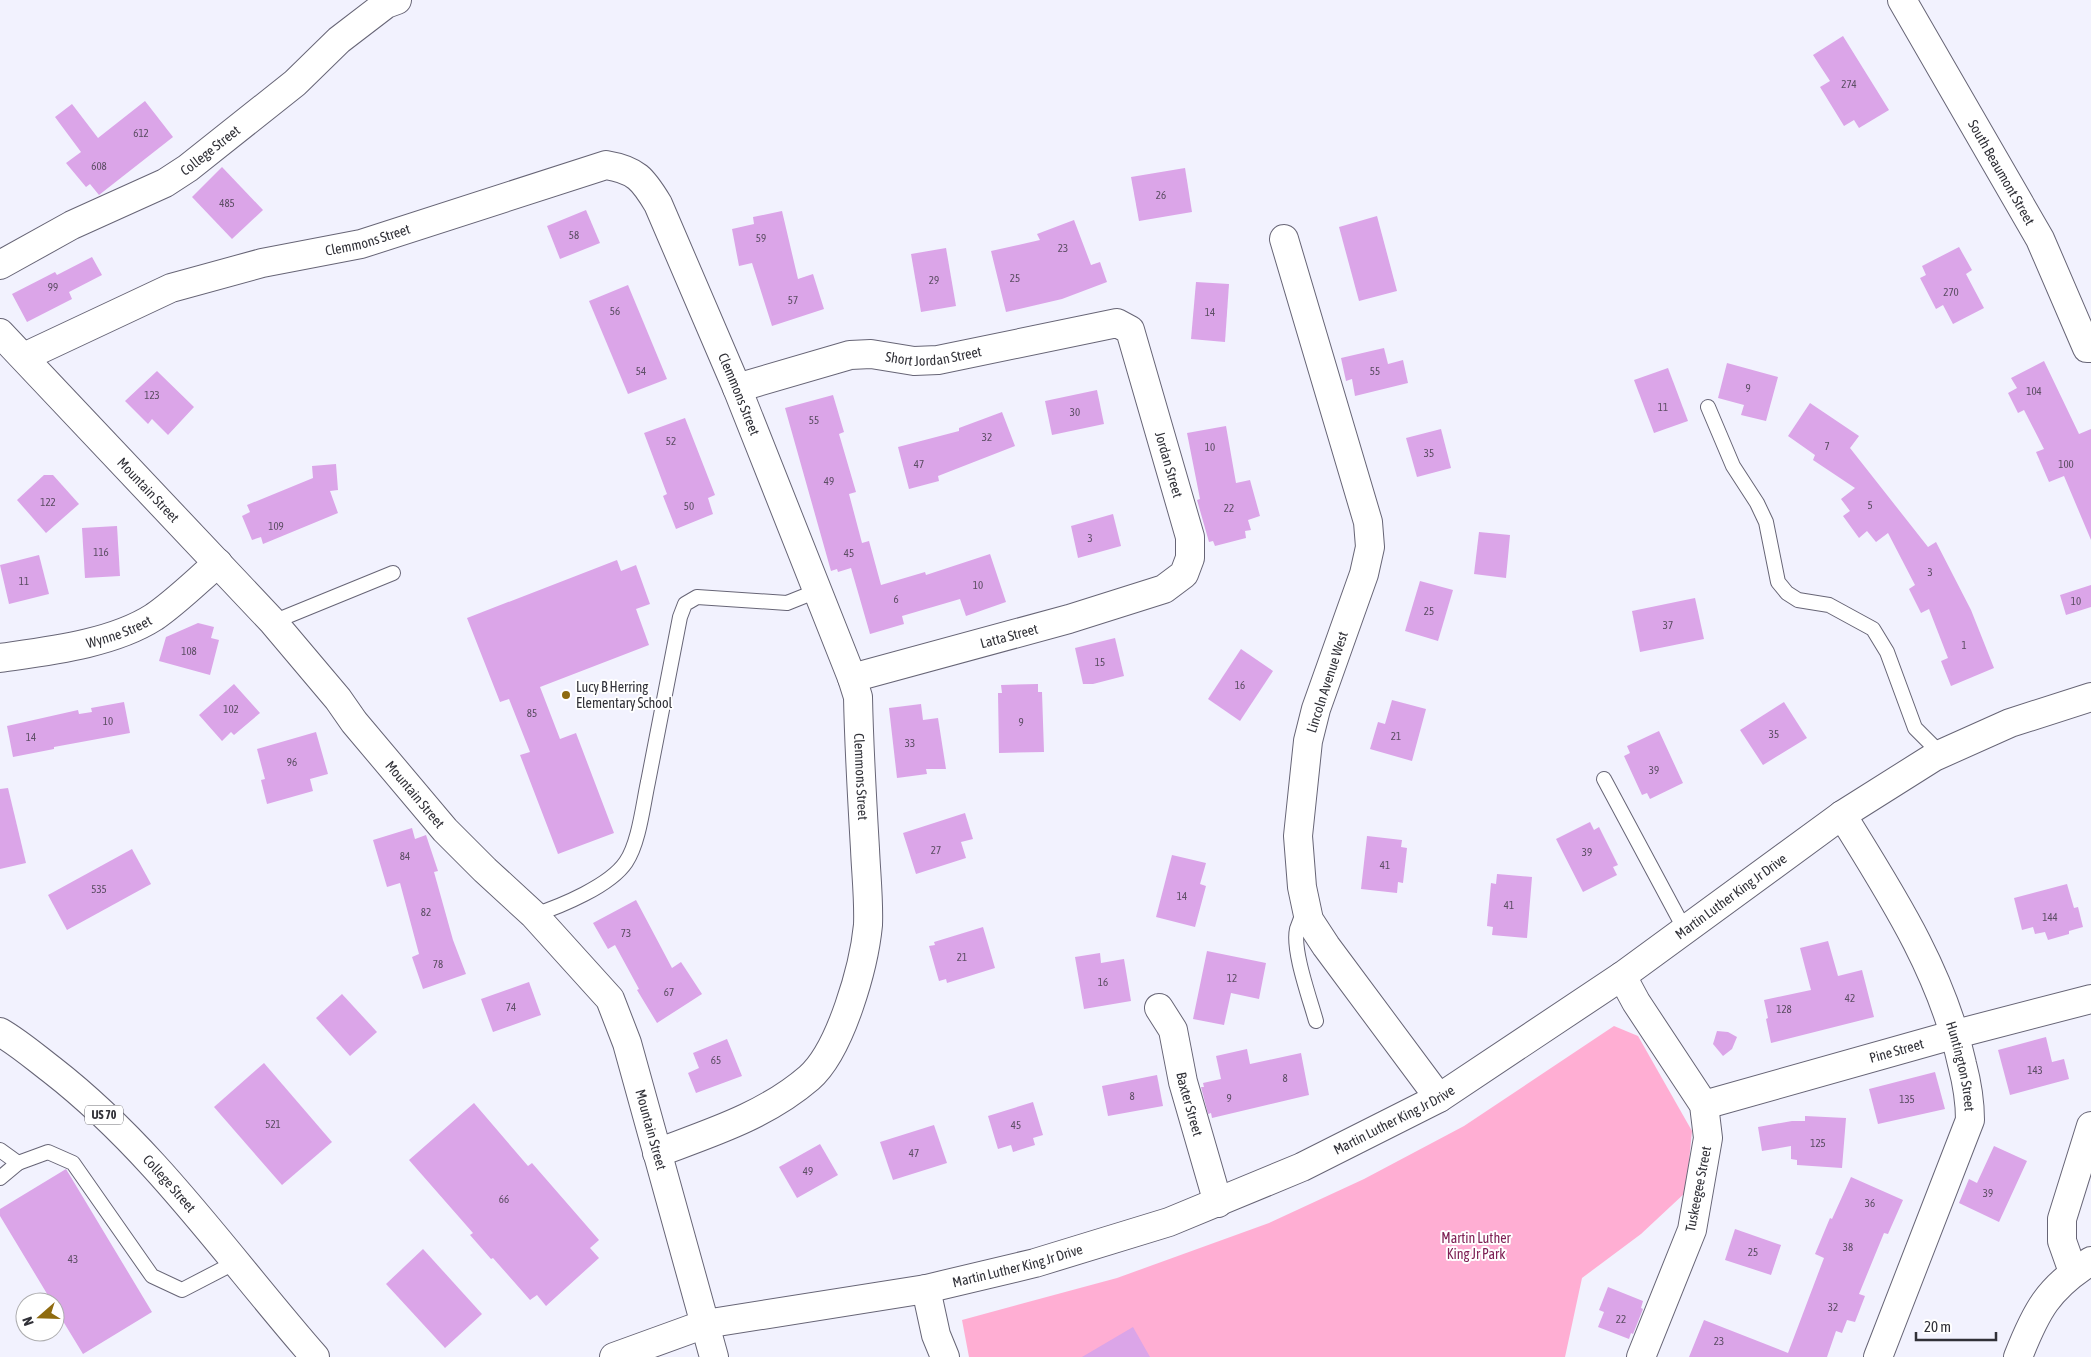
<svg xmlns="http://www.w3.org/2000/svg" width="2091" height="1357" font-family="'Asap Condensed',sans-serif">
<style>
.green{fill:#ffaed3}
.building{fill:#dba5e8}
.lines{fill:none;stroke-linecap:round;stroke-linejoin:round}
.service-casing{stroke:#676576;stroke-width:16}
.minor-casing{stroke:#676576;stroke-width:30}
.secondary-casing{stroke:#676576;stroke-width:30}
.primary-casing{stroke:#676576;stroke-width:30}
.service{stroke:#fff;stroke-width:14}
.minor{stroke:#fff;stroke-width:28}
.secondary{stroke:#fff;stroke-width:28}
.primary{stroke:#fff;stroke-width:28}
.poi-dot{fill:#8f6b0f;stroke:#fff;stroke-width:2}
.labels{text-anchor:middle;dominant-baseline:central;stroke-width:4;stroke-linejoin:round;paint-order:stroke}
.number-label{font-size:11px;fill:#5c4e64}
.shield{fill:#fff;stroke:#6f6f74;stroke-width:1}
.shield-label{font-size:12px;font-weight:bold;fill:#313138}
.street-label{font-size:14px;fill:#313138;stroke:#fff}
.poi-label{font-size:14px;fill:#313138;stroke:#fff;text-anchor:start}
.park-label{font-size:14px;fill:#7e2054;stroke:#fff}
</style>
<rect width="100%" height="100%" fill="#f2f2fe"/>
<polygon class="green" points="1614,1026 1638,1036 1692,1131 1686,1192 1641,1234 1582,1278 1565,1357 969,1357 962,1320 1117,1278 1269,1223 1364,1179 1464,1126"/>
<g class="building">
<polygon points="1843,36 1889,110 1859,128 1854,120 1844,126 1820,87 1830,81 1813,55"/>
<polygon points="145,101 173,137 99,195 90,184 86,187 66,163 81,152 55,117 72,104 98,138"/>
<polygon points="222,167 263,210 232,239 192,197"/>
<polygon points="1185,168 1192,212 1139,221 1131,177"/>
<polygon points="586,210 600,243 560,259 547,226"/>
<polygon points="782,211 798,279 813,274 824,309 772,326 752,263 739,266 732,229 754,224 753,217"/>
<polygon points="1377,216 1397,291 1359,301 1339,227"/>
<polygon points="1074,220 1091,265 1100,262 1107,282 1062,299 1006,312 991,251 1040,240 1037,234"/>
<polygon points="1959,247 1972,270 1966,274 1984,308 1953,324 1943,305 1936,309 1920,278 1926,275 1922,266"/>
<polygon points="946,248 956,306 921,312 911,254"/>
<polygon points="92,257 102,275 69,292 72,299 27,322 12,294 55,272 57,275"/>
<polygon points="1196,282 1229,284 1225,342 1191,339"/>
<polygon points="628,285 667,379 628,394 589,301"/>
<polygon points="1384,348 1388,364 1403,360 1408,383 1355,396 1352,379 1346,381 1341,358"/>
<polygon points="2044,361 2079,434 2091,429 2091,540 2064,476 2049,482 2036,452 2044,449 2024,410 2018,413 2008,393 2017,388 2011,378"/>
<polygon points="1727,363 1778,377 1766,421 1741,415 1744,405 1718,398"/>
<polygon points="1668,368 1688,421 1654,433 1634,380"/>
<polygon points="157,371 194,407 168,435 152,419 148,424 125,401"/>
<polygon points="1097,390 1104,424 1052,435 1045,401"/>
<polygon points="833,395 844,432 839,434 856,492 849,494 862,543 869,541 881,585 925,572 926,575 990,554 1006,602 966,616 960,599 902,616 904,624 870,634 851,568 838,572 837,569 831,571 785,408"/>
<polygon points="1810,403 1859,436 1850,448 1928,547 1936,542 1971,610 1994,668 1951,686 1941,661 1948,658 1929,609 1921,613 1909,589 1915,585 1888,533 1876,542 1867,531 1859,538 1843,516 1850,511 1841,499 1855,488 1813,460 1815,455 1788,436"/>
<polygon points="1002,412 1015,446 938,476 939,481 909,489 898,447 959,431 959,428"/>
<polygon points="685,418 715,495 708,498 713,514 676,529 663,496 667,494 644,433"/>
<polygon points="1226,426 1236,483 1250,480 1260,516 1248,520 1251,530 1245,531 1246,538 1215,546 1213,541 1209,542 1197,500 1200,499 1187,433"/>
<polygon points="1441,429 1451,468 1417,477 1406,438"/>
<polygon points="336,464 338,490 330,491 338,513 263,544 261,537 252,540 242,516 250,512 247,505 313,478 312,466"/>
<polygon points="44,475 53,475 79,504 46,533 17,500"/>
<polygon points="1113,514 1121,546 1078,558 1071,526"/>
<polygon points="117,526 120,576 85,578 82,528"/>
<polygon points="1479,532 1510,535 1506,578 1474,574"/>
<polygon points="39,555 49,594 9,604 0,565"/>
<polygon points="617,560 621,571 636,565 650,604 636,609 649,645 540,687 560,739 576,733 614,833 558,854 520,755 530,752 509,699 500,702 467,618"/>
<polygon points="1420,581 1453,590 1438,641 1405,631"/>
<polygon points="2091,585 2091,607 2066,615 2060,595"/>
<polygon points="1695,598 1704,639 1640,652 1632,611"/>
<polygon points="198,623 214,627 211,638 219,640 210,675 159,661 166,637"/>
<polygon points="1115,638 1124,676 1093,684 1083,684 1075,648"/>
<polygon points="1241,649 1273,671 1240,721 1208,699"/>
<polygon points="234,684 260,713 234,735 231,732 222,741 199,715"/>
<polygon points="1038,684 1038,692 1042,692 1044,752 999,753 998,693 1002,693 1001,685"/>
<polygon points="1392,700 1426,709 1412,761 1370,749 1378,722 1385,724"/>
<polygon points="124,702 130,733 54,747 54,749 13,757 7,726 78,710 79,714 92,712 91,708"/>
<polygon points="1784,702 1807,738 1763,765 1740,730"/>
<polygon points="921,704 923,720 938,718 946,769 926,769 927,774 897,778 889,708"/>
<polygon points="1659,731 1683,783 1650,799 1647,793 1642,795 1624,756 1630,753 1627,746"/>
<polygon points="316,732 328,774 310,779 313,791 267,804 261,780 265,779 257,749"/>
<polygon points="8,788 26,863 0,869 0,789"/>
<polygon points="965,813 973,839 961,842 966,858 916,874 903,833"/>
<polygon points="1590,822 1594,830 1599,827 1618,865 1613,867 1617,875 1583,892 1556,839"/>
<polygon points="412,828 415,839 426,835 438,871 434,872 453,940 466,974 423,989 412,957 419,954 400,883 387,887 373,840"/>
<polygon points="1367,836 1402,840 1401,847 1407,848 1403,883 1398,882 1397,893 1361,889"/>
<polygon points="132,849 151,884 67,930 48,895"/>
<polygon points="1172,855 1206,863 1200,884 1206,886 1195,927 1156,917"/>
<polygon points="1497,874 1532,877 1527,938 1492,935 1493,927 1487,926 1491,883 1496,884"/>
<polygon points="2067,884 2074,908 2078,907 2083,927 2069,931 2069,934 2048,940 2045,932 2035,934 2033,927 2022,930 2014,898"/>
<polygon points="636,900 672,968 681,962 702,994 657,1023 637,990 639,989 615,945 608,949 593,923"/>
<polygon points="983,927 995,968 947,983 946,979 939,981 929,946 935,945 934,942"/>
<polygon points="1828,941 1838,976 1862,970 1874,1017 1771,1043 1766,1019 1768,1018 1764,1000 1811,990 1800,948"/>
<polygon points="1207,951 1266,963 1259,999 1231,993 1224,1025 1193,1019"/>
<polygon points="1100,953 1101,963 1124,959 1131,1001 1084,1009 1075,957"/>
<polygon points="529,982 541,1015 493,1032 481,999"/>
<polygon points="342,994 377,1032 350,1056 316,1018"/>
<polygon points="1717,1031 1728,1032 1737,1037 1732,1049 1723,1056 1713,1044"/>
<polygon points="2046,1037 2052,1062 2064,1059 2069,1079 2010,1095 1998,1050"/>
<polygon points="727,1039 742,1076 696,1093 688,1073 699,1068 693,1053"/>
<polygon points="1247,1049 1250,1064 1301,1053 1309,1095 1212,1118 1211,1113 1208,1114 1201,1087 1204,1087 1203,1083 1221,1079 1216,1056"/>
<polygon points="264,1063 332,1142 282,1185 214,1107"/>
<polygon points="1935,1072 1945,1109 1878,1124 1869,1089"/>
<polygon points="1157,1075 1163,1106 1108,1116 1102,1086"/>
<polygon points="1033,1102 1043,1135 1033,1138 1035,1145 1013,1152 1011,1145 998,1149 988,1116"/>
<polygon points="474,1103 528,1166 532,1163 599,1240 590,1248 599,1258 546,1306 537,1295 530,1300 493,1258 491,1259 470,1235 473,1233 409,1160"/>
<polygon points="1805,1116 1846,1118 1842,1168 1797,1165 1797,1160 1791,1159 1791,1146 1762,1151 1758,1127 1792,1121 1805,1121"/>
<polygon points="934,1125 947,1163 893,1180 880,1142"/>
<polygon points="820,1144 838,1175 797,1198 779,1167"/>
<polygon points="1994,1146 2027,1161 1999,1222 1959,1203 1969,1179 1977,1183"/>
<polygon points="66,1169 152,1312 83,1354 55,1308 55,1302 52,1302 0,1216 0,1209"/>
<polygon points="1851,1177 1903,1200 1888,1234 1884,1233 1859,1294 1865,1296 1855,1322 1847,1320 1842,1333 1836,1331 1827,1357 1689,1357 1704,1320 1788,1353 1824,1258 1815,1254 1830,1218 1832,1219"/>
<polygon points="1735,1229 1781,1245 1771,1275 1725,1260"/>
<polygon points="423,1249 482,1314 445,1348 386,1284"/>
<polygon points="1608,1287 1643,1301 1641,1308 1643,1309 1633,1334 1631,1333 1629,1339 1598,1327 1604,1312 1599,1310"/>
<polygon points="1133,1327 1150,1357 1082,1357"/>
</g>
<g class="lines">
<g class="service-casing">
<g id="service">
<polyline points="1708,407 1733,466 1757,503 1766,522 1778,582 1787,593 1798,600 1829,605 1873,629 1887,652 1915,728 1941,754"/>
<polyline points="273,622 393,573"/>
<polyline points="1604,779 1685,930"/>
<path d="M1305,911C1302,916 1299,922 1297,929C1292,950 1310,999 1316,1021"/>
<path d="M534,915C561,906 610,886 626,862C639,843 643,805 648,782C659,727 669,672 680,617L685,604L697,597L787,603L817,591"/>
<polyline points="0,1150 18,1163 0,1178"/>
<polyline points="18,1163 48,1152 73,1163 152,1276 182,1290 236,1262"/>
</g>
</g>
<g class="minor-casing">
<g id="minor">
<path id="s1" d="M1902,0L2040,239L2087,348H2091"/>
<polyline points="1284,239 1368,522 1370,547 1364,574 1316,709 1308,741 1298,836 1302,887 1309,920 1326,946 1439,1098"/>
<path id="s2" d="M0,265L72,225L165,183L188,168L295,83L339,40L386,4L397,0"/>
<path id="s3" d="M0,333L273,622L338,699L354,722L445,830L485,870L534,915L610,999L627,1043L714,1357"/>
<path id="s4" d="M24,357L171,288L262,263L361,244L606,165C636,170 643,179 658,204L737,388L852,678L858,697C859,748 862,798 865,849C866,873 869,900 868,925C864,966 841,1050 809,1078C765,1116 710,1133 657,1153"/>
<path id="s5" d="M737,388L850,355L871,354L914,361L938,360L1117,323L1130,330L1190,537V558L1184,574L1164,589L1069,619L852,678"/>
<path id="s6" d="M0,658C48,651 112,644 154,617C176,602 198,580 218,563"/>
<path id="s7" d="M1842,815C1891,894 1942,972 1962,1064C1967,1083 1970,1100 1970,1120L1878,1357"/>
<polyline points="1622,976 1636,1002 1704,1105 1708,1138 1692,1230 1641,1357"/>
<path id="s8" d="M1159,1008L1173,1030L1183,1082L1218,1203"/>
<path id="s9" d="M1704,1105L1956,1034L2091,999"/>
<polyline points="2073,1272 2062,1241 2062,1219 2091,1126"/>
<polyline points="926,1289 936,1335 945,1357"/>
<path d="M2018,1357C2036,1311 2048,1288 2091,1261"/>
</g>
</g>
<g class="secondary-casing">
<g id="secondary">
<path id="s10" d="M614,1357L705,1324L926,1289L1035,1263L1169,1222L1302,1167L1439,1098L1622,976L1842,815L1934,757L2010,723L2091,697"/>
</g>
</g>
<g class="primary-casing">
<g id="primary">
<path id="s11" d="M0,1032C19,1043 35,1057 52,1070C155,1150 230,1260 315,1357"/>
</g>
</g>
<use href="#service" class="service"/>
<use href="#minor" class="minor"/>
<use href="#secondary" class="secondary"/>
<use href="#primary" class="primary"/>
</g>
<circle class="poi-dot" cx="566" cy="695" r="5"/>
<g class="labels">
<g class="number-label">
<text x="1849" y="84">274</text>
<text x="141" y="133">612</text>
<text x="99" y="166">608</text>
<text x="1161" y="195">26</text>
<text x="227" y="203">485</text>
<text x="574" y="235">58</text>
<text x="761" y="238">59</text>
<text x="1063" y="248">23</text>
<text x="1015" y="278">25</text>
<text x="934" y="280">29</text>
<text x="53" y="287">99</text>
<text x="1951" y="292">270</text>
<text x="793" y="300">57</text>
<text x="615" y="311">56</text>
<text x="1210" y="312">14</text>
<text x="641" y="371">54</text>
<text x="1375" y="371">55</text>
<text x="1748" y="388">9</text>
<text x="2034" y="391">104</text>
<text x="152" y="395">123</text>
<text x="1663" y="407">11</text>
<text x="1075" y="412">30</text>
<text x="814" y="420">55</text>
<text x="987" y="437">32</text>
<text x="671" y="441">52</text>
<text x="1827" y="446">7</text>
<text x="1210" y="447">10</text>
<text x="1429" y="453">35</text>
<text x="919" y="464">47</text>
<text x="2066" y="464">100</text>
<text x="829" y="481">49</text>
<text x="48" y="502">122</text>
<text x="1870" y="505">5</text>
<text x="689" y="506">50</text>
<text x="1229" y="508">22</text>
<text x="276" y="526">109</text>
<text x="1090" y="538">3</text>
<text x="101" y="552">116</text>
<text x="849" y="553">45</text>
<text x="1930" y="572">3</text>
<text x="24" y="581">11</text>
<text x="978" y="585">10</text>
<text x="896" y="599">6</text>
<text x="2076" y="601">10</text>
<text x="1429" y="611">25</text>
<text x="1668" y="625">37</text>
<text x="1964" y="645">1</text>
<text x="189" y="651">108</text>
<text x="1100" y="662">15</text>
<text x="1240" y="685">16</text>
<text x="231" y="709">102</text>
<text x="532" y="713">85</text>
<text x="108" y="721">10</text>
<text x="1021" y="722">9</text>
<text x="1774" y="734">35</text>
<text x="1396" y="736">21</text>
<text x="31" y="737">14</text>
<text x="910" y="743">33</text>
<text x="292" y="762">96</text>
<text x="1654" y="770">39</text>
<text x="936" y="850">27</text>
<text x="1587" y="852">39</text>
<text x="405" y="856">84</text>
<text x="1385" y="865">41</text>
<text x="99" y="889">535</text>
<text x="1182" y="896">14</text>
<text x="1509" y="905">41</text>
<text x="426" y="912">82</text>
<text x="2050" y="917">144</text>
<text x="626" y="933">73</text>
<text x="962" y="957">21</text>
<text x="438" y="964">78</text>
<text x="1232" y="978">12</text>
<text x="1103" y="982">16</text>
<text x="669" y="992">67</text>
<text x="1850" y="998">42</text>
<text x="511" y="1007">74</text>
<text x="1784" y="1009">128</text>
<text x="716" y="1060">65</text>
<text x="2035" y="1070">143</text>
<text x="1285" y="1078">8</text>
<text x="1132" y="1096">8</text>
<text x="1229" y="1098">9</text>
<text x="1907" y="1099">135</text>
<text x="273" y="1124">521</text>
<text x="1016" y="1125">45</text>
<text x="1818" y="1143">125</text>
<text x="914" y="1153">47</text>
<text x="808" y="1171">49</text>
<text x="1988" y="1193">39</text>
<text x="504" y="1199">66</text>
<text x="1870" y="1203">36</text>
<text x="1848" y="1247">38</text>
<text x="1753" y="1252">25</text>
<text x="73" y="1259">43</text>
<text x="1833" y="1307">32</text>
<text x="1621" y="1319">22</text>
<text x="1719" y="1341">23</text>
</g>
<rect class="shield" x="85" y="1105.5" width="38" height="19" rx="4"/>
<g class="shield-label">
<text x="104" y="1115">US 70</text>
</g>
<g class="street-label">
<text stroke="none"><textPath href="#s2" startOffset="240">College Street</textPath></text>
<text stroke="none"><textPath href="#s1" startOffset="199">South Beaumont Street</textPath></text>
<text stroke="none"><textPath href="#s4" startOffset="365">Clemmons Street</textPath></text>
<text stroke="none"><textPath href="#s5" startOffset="202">Short Jordan Street</textPath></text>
<text stroke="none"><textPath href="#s4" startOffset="890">Clemmons Street</textPath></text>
<text stroke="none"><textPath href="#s5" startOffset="544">Jordan Street</textPath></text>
<text stroke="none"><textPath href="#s3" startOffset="216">Mountain Street</textPath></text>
<text stroke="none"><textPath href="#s6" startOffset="122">Wynne Street</textPath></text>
<text transform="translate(1009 636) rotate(-15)">Latta Street</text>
<text transform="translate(1327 682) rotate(-72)">Lincoln Avenue West</text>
<text stroke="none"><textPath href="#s4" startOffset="1295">Clemmons Street</textPath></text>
<text stroke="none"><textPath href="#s3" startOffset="621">Mountain Street</textPath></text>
<text stroke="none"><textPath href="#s10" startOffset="1225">Martin Luther King Jr Drive</textPath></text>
<text stroke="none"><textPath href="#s9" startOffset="200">Pine Street</textPath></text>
<text stroke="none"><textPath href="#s7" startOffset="280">Huntington Street</textPath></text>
<text stroke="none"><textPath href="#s8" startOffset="102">Baxter Street</textPath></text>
<text stroke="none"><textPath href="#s10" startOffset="820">Martin Luther King Jr Drive</textPath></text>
<text stroke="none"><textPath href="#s3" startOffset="1041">Mountain Street</textPath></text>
<text stroke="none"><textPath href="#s11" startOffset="228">College Street</textPath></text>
<text transform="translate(1698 1189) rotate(-79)">Tuskeegee Street</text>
<text stroke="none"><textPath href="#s10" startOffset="415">Martin Luther King Jr Drive</textPath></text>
</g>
<g class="poi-label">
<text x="576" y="687">Lucy B Herring<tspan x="576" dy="16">Elementary School</tspan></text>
</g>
<g class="park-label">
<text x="1476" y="1238">Martin Luther<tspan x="1476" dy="16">King Jr Park</tspan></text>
</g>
</g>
<g transform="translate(40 1317) rotate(250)"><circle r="24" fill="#ffffff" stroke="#adadaf"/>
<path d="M0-4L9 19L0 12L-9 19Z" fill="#8f6b0f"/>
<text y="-8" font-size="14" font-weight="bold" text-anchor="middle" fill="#313138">N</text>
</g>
<path d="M1916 1332v8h80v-8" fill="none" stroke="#313138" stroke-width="2.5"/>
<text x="1924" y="1332" font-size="15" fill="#313138" stroke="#ffffff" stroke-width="4" paint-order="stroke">20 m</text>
</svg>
